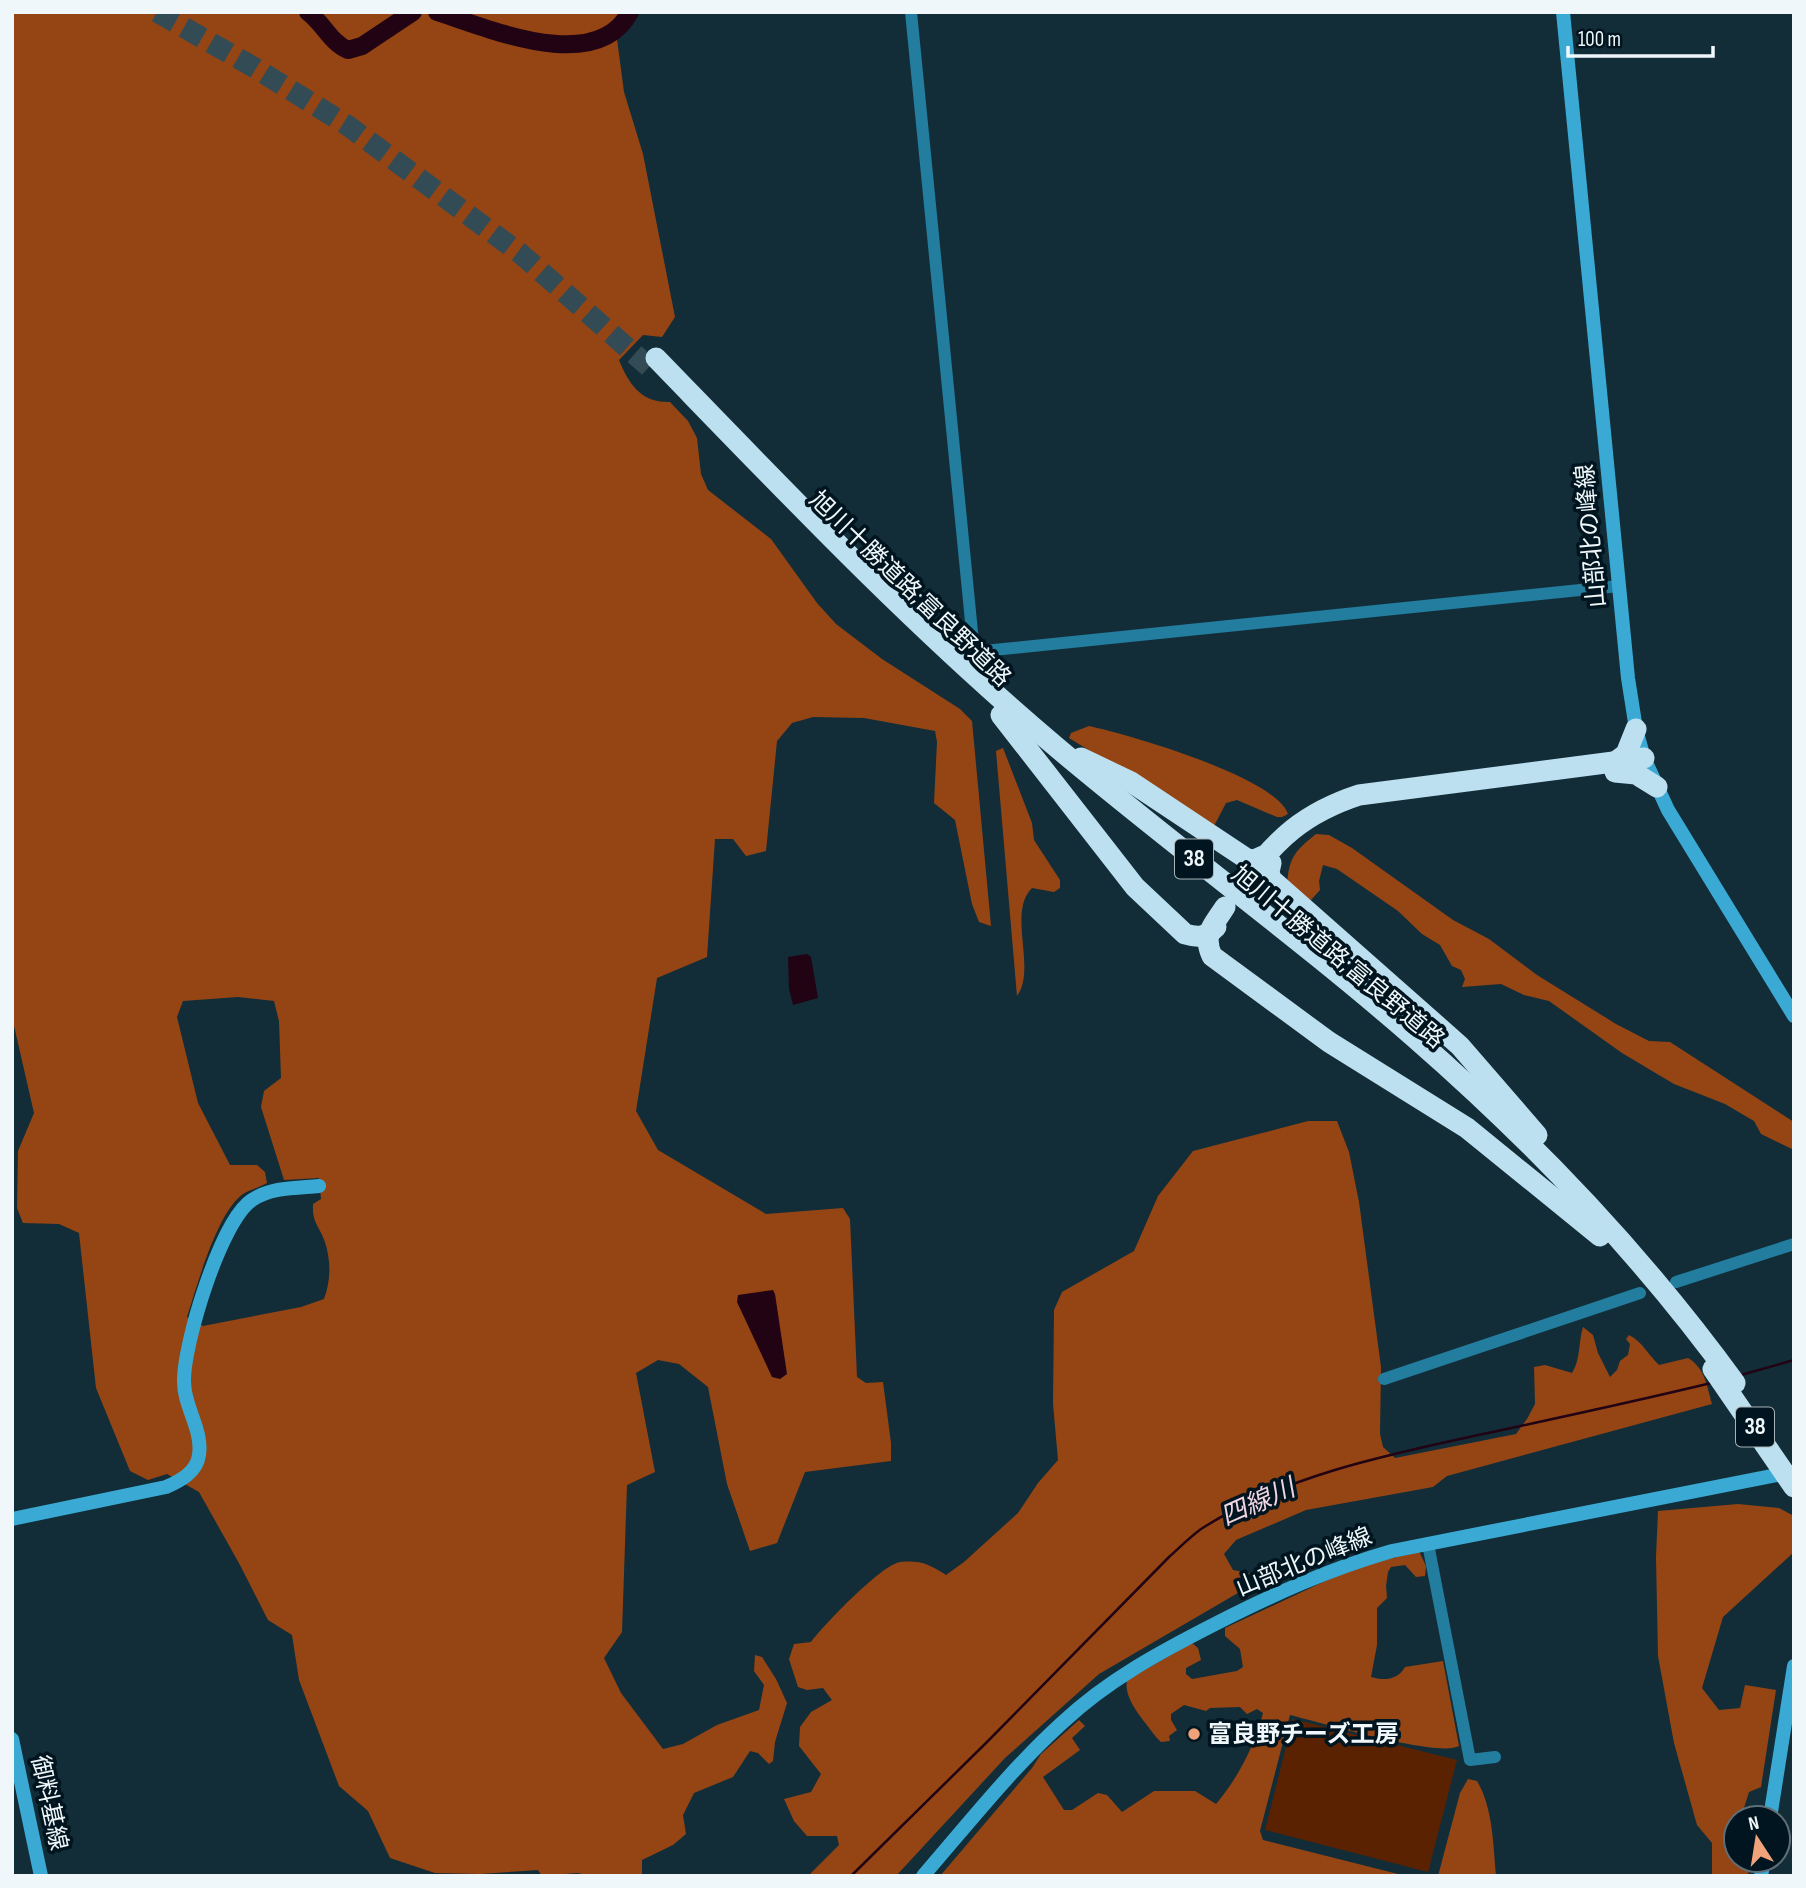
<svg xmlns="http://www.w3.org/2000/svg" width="1806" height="1888" font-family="'Sofia Sans Condensed','Noto Sans JP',sans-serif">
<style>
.green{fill:#5a2200}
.forest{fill:#954514;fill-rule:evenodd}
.water{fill:#210314}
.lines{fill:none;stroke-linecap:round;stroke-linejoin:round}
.stream{stroke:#210314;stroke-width:2.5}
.river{stroke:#210314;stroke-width:18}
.highway-tunnel{stroke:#334b55;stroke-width:21;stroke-dasharray:21 10;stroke-linecap:butt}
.street{stroke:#237d9e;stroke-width:12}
.secondary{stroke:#3aaad4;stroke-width:14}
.highway{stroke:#bde0f0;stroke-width:21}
.highway-bridge{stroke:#bde0f0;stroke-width:21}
.poi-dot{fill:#f0a27a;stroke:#00151f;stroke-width:2.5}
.labels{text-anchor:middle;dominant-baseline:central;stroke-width:7;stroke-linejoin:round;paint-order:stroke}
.shield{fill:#00151f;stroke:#a7b3b8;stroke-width:2}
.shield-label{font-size:23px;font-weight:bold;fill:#eff7fa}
.street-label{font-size:24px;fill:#eff7fa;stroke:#00151f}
.poi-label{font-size:24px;font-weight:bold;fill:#eff7fa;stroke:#00151f;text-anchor:start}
.water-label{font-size:26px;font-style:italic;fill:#f1d5e2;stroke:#00151f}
</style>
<rect width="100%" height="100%" fill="#122d38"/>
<polygon class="green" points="1293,1719 1457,1760 1428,1872 1265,1830"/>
<g class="forest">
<path d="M12,12H625L617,39L624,92L643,154L675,317L662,337L643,335L619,360C629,385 642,403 670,402L688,421L697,438L701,474L708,490L771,539L817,603L836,624L882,659L960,709L972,721L991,926L979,922L972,904L955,820L934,803L937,742L935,731L864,718L813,717L792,723L777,741L766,851L746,856L733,839H715L707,957L657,978L636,1111L658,1150L766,1214L843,1208L850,1219L857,1377L866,1383L883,1382L891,1443V1461L805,1472L777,1543L750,1551L727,1484L708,1387L679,1364L658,1360L636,1373L655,1472L627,1485L622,1632L604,1658L621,1693L663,1749L683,1744L717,1725L759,1710L764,1685L754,1671L755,1655L762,1657L776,1679L787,1703L775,1742L773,1761L769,1764L758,1753L750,1751L733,1777L694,1793L683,1815L686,1834L673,1845L642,1860V1876H593L577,1873L542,1876L538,1870L480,1874L435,1873L390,1858L368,1811L339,1786L299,1680L292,1635L268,1620L240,1565L199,1492L167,1474L148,1480L130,1471L96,1388L79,1233L59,1224L23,1223L17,1208L18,1151L34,1113L12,1017ZM238,997L274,1001L279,1021L281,1078L264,1091L261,1107L284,1180L319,1178L321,1199L313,1204C312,1223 319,1225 325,1242C331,1261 331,1280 324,1299L301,1307L203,1326L187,1317C197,1286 217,1212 243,1194C250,1190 260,1187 267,1183L265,1172L257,1165H230L198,1103L177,1017L183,1001Z"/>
<path d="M1089,726C1127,734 1276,777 1288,814L1282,817H1277L1237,800L1226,803L1214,826L1069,738L1071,733Z"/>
<path d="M1003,748L1032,823L1034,840L1060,880V888L1054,892L1032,888C1007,912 1037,969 1017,996L996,751Z"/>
<path d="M1316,834L1329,835L1352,848L1453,920L1489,939L1537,975L1616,1024L1649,1041L1670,1042L1794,1122V1150L1761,1134L1754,1121L1725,1104L1674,1084L1622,1053L1549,1001L1524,995L1501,984L1462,987L1465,979L1461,970L1452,966L1440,945L1422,934L1398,911L1337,869L1323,865L1319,881L1320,890L1311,900L1287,885C1289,857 1295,851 1316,834Z"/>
<path d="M1308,1121H1337L1349,1152L1359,1202L1381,1367L1380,1434L1383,1447L1395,1458L1516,1434L1527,1419L1535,1404L1534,1367L1545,1365L1572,1373C1581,1358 1578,1344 1583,1327L1593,1335L1598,1353L1610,1377L1617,1370L1620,1361L1628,1355L1630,1344L1626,1339L1629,1335C1642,1341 1649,1356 1659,1365L1688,1358C1705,1368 1707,1386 1712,1404L1447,1476L1433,1487L1306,1510L1236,1540L1224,1554L1233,1570L1254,1574L1255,1583L1099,1674L1005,1758L896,1876H808L839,1845L837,1836H807L794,1821L784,1799L811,1792L821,1774L799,1746L800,1727L811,1712L832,1700L823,1688L807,1690L798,1687L789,1659L794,1644L811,1642C824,1625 881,1565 900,1562C920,1560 929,1564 946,1575L964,1562L1018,1513L1038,1483L1058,1460L1053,1404L1054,1310L1062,1292L1134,1251L1158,1196L1193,1151Z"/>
<polygon points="1738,1504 1779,1508 1794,1516 1794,1552 1723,1617 1702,1688 1719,1710 1740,1708 1745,1685 1776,1690 1761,1787 1749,1792 1743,1811 1744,1818 1736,1818 1736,1860 1750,1860 1748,1876 1712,1876 1712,1843 1697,1825 1674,1743 1658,1656 1656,1557 1658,1511"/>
<path d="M1419,1551L1426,1566L1425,1576L1416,1577L1405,1565L1391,1567L1388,1572L1386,1586L1387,1598L1377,1608V1645L1371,1677C1384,1681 1398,1680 1405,1667L1443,1661L1459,1746C1439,1758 1319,1722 1290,1715L1260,1831L1263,1840L1406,1876H940L1032,1768L1041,1754L1079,1720L1085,1726L1072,1738L1080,1750L1043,1777L1064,1810H1072L1098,1793L1107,1795L1122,1812L1154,1791H1195L1216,1804C1238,1778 1254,1747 1263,1713L1257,1709L1247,1714L1240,1707L1210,1708L1206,1711L1184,1705L1171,1714V1720L1177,1730L1169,1736L1170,1741L1161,1742L1156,1737C1145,1721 1123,1700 1127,1680L1192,1643L1198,1648L1201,1660L1186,1668V1674L1192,1679L1237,1671L1243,1667L1240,1649L1225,1636V1628L1351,1569Z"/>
<path d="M1468,1779L1477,1781C1493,1808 1493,1844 1496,1875L1499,1876H1438L1460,1793Z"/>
</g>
<g class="water">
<polygon points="807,954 811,957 818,998 793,1005 789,989 788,957"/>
<polygon points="773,1290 775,1294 787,1374 780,1379 772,1377 737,1302 738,1295"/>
</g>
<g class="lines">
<g class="stream">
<polyline points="1741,1375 1794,1360"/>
<path d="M851,1876L988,1741L1169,1557C1179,1548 1190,1537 1201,1529C1285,1475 1391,1454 1488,1433C1562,1417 1637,1401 1711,1383"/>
</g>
<g class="river">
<path d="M308,12C324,24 330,42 348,50L362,46L413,12"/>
<path d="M437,12C488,28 596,76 630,12"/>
</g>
<polyline class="highway-tunnel" points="157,12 255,68 347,125 521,254 649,367"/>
<g class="street">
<polyline points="911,12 974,652 1619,586"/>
<polyline points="1676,1282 1794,1244"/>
<polyline points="1384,1379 1640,1293"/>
<polyline points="1428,1544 1470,1760 1495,1757"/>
</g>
<g class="secondary">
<polyline points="1563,12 1628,678 1636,729 1644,758 1668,810 1794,1016"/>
<path d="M12,1519L166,1487C180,1481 197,1472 199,1455C203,1430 184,1407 184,1382C183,1345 221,1220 252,1200C271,1187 297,1188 319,1186"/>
<polyline points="12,1739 41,1876"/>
<polyline points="1770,1818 1794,1666"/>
<path d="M923,1876C968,1824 1012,1768 1063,1722C1108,1680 1160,1652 1215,1624C1272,1595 1329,1569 1392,1551L1792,1472"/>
<polyline points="1761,1876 1764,1860"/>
</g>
<g class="highway">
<path d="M656,358C785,491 912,625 1054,745C1172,845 1298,936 1415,1038C1533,1141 1643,1256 1735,1383"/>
<path d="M1001,715L1135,887L1185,934C1199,938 1206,937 1216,927"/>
<polyline points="1081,758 1131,782 1247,859 1254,860 1263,856"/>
<polyline points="1614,763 1626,754 1636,729"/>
<polyline points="1615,772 1636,774 1657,787"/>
<polyline points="1271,863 1269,872 1271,879 1460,1046 1537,1135"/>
<path d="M1242,885C1276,839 1304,813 1359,795L1644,758"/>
<path d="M1225,907C1213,926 1202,934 1212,956L1329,1042L1467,1128L1600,1236"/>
</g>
<polyline class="highway-bridge" points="1713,1369 1794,1487"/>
</g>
<circle class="poi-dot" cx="1194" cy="1734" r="7"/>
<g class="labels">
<g class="shield">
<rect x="1175" y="839.5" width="38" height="39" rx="5"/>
<rect x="1736" y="1407.5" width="38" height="39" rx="5"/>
</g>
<g class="shield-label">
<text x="1194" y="859">38</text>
<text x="1755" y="1427">38</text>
</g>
<g class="street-label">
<text transform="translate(1591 536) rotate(-95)">山部北の峰線</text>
<text transform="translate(910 589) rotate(44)">旭川十勝道路;富良野道路</text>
<text transform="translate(1338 957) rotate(40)">旭川十勝道路;富良野道路</text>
<text transform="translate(1304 1562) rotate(-22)">山部北の峰線</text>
<text transform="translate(49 1803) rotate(78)">御料基線</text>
</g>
<g class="poi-label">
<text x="1208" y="1734">富良野チーズ工房</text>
</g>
<g class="water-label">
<text transform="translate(1258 1503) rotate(-24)">四線川</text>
</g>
</g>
<rect width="1806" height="1888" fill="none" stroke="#eff7fa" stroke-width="28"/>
<g transform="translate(1757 1839) rotate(348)"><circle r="33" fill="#00151f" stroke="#606f77" stroke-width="2"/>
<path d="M0-5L12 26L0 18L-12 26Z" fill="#f0a27a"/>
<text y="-10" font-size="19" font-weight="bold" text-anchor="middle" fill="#eff7fa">N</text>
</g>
<path d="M1568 46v10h145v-10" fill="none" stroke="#eff7fa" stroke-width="3.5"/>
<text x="1578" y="46" font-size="21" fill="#eff7fa" stroke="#00151f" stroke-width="5" paint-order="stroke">100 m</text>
</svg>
